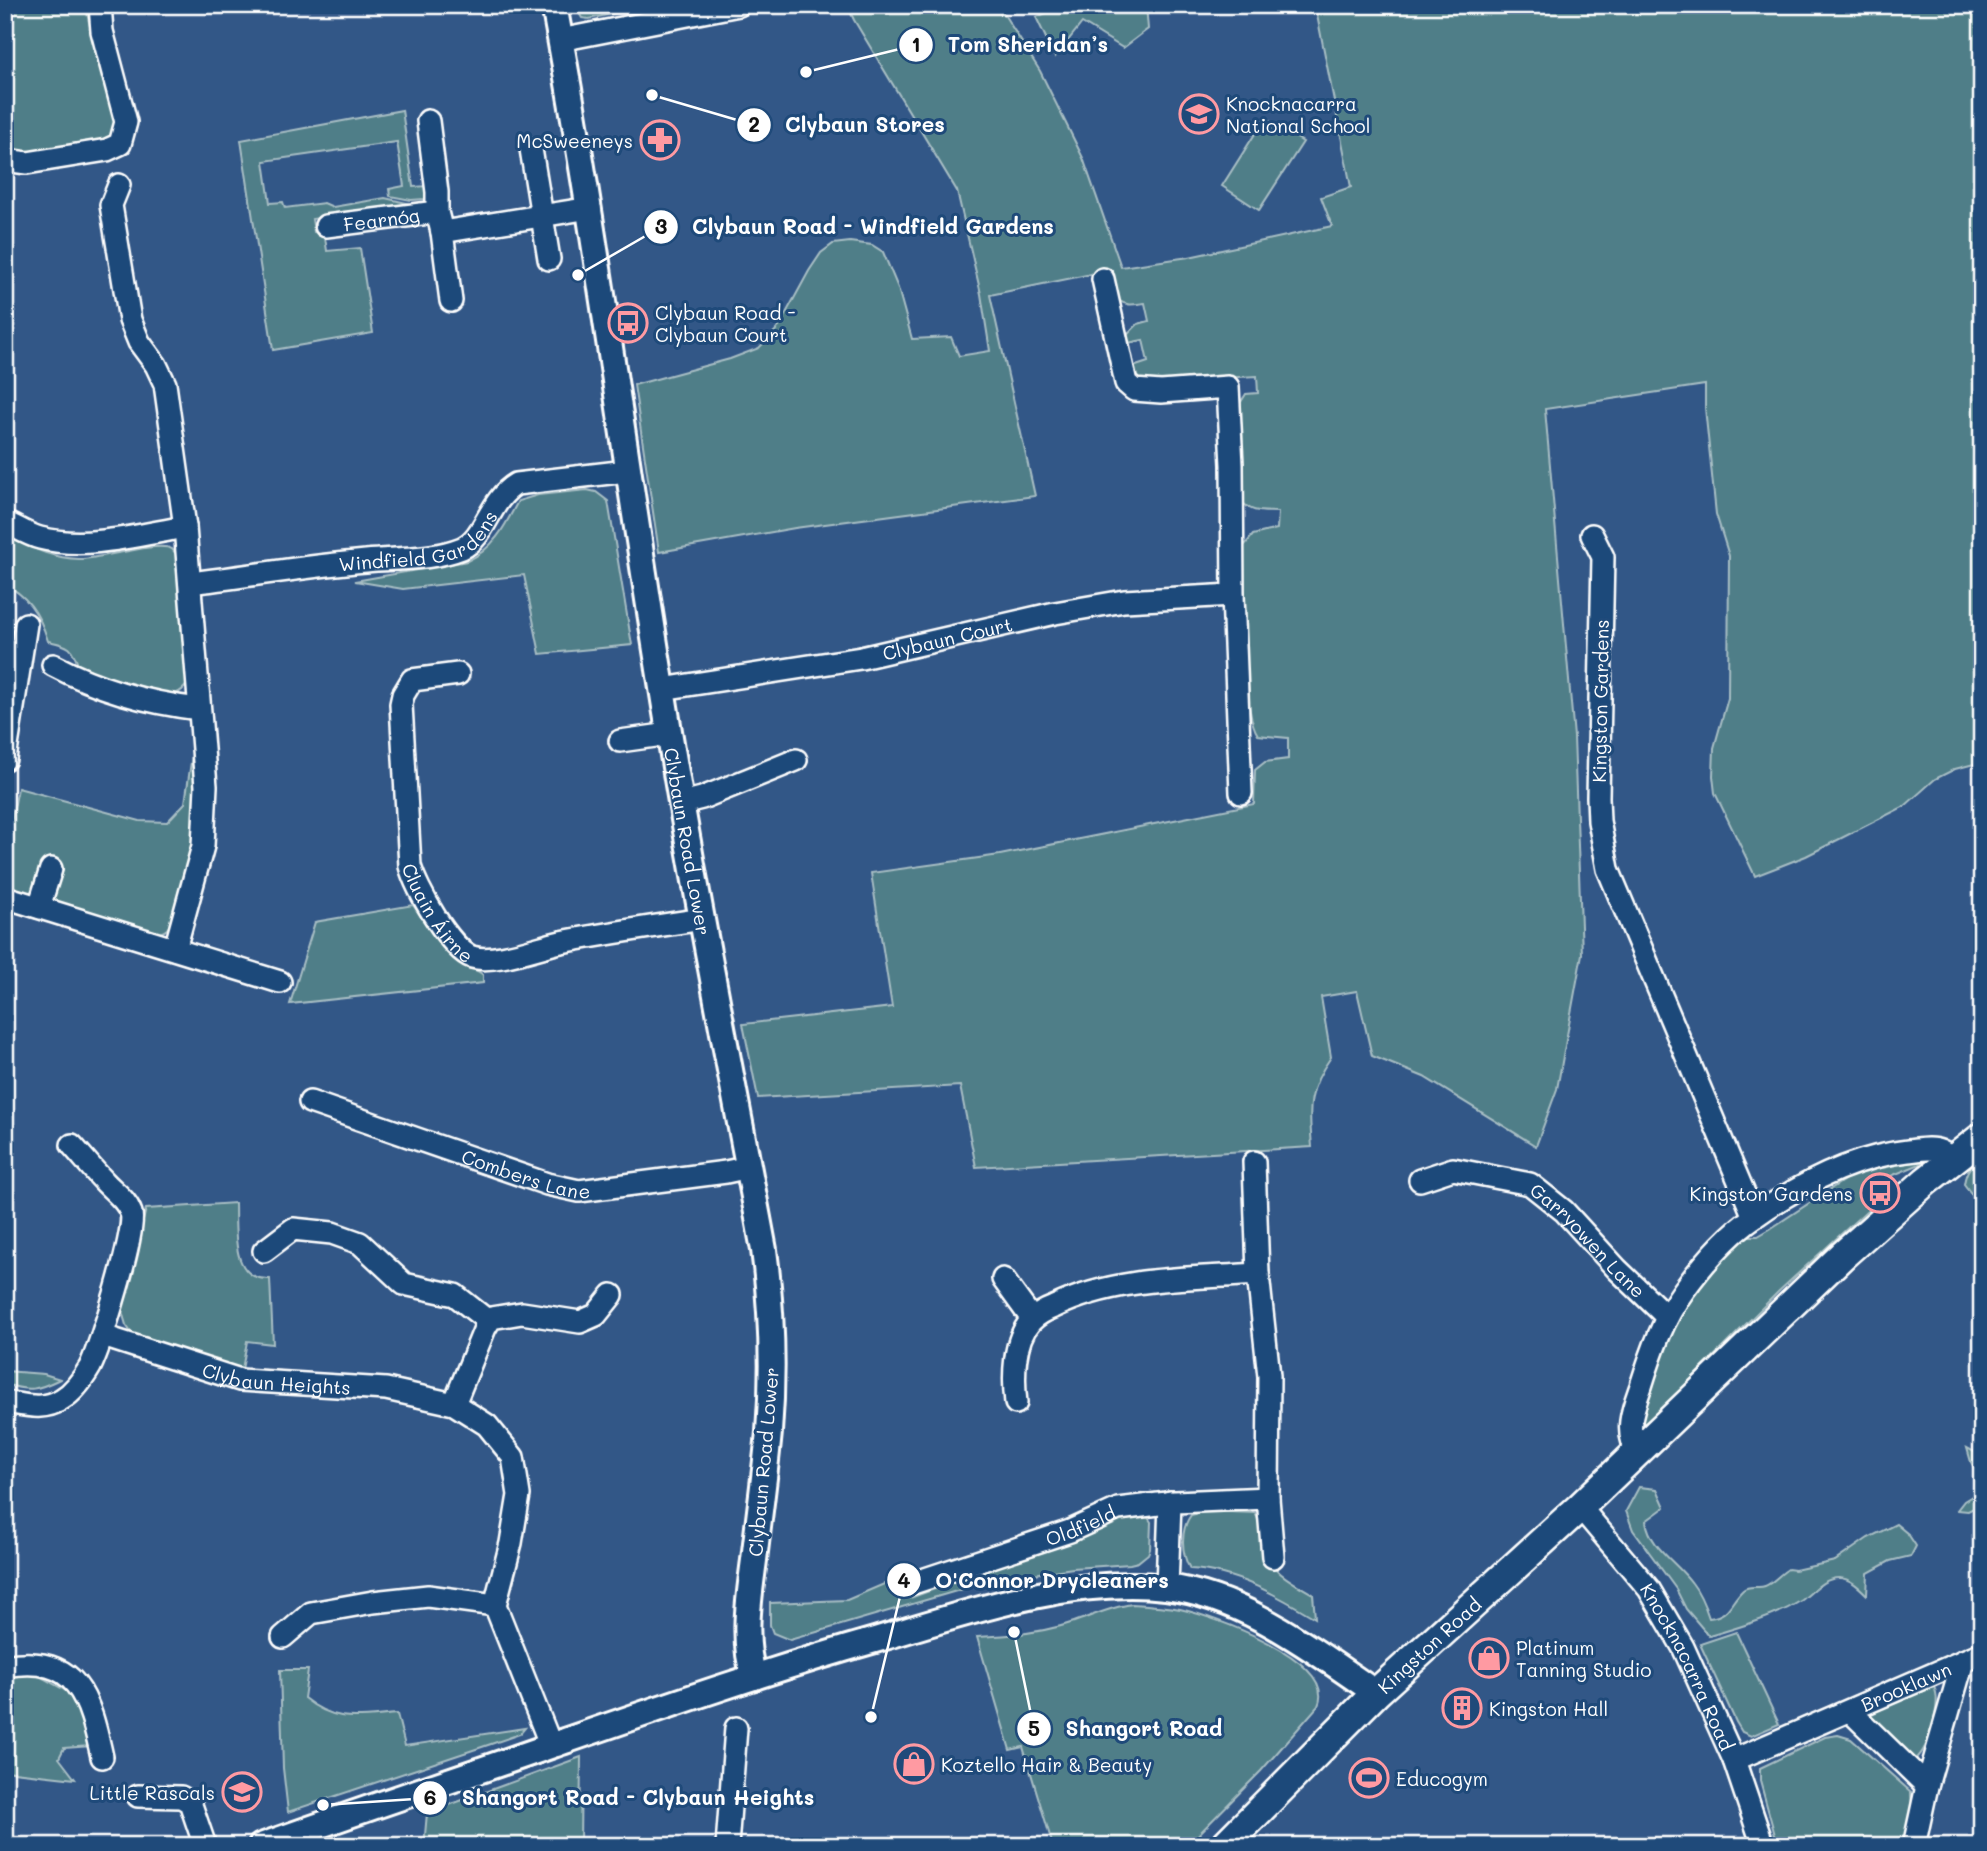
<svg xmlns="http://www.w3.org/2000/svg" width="1987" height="1851" font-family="Mali,sans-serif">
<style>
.green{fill:#507e88;stroke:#a8bec4;stroke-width:2}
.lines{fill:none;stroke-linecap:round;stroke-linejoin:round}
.minor-casing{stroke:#fff;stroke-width:26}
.tertiary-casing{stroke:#fff;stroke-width:30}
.secondary-casing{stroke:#fff;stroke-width:33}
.minor{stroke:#1f4a7a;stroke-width:21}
.tertiary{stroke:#1f4a7a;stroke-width:24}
.secondary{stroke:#1f4a7a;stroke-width:28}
.labels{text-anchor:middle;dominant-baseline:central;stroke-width:6;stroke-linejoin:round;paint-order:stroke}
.poi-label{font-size:19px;fill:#fff;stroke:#1f4a7a;text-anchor:start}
.street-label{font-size:19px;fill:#fff;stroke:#1f4a7a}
.leader{fill:none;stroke:#fff;stroke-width:2.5}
.callout-dot{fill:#fff;stroke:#1f4a7a;stroke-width:2.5}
.mark-label{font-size:21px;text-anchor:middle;font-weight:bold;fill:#111}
.callout-label{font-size:21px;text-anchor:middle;font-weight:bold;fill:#fff;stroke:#1f4a7a;stroke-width:6;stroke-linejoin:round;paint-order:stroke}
</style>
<rect width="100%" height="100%" fill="#325787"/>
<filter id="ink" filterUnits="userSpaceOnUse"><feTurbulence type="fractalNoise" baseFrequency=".0143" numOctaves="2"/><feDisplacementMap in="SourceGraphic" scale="14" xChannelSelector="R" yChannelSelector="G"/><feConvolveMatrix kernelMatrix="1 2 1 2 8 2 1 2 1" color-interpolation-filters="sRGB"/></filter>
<g filter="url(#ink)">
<g class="green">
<path d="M5,5L71,6L82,8L87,13L97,58L117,124L113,134L104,139C81,143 22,162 5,146Z"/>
<polygon points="617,5 651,5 589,19 582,18 579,13"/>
<path d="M847,5H998L1040,71L1083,158L1121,267L1189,257L1332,226L1321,197L1351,187L1315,5H1982V762L1955,769L1935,779L1905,806L1806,856L1755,876L1715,793L1713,776L1714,748L1728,698L1729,556L1716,514L1705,408V385L1545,409L1574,737L1582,954L1557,1089L1536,1146L1424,1077L1372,1056L1357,991L1321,997L1331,1057C1307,1091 1309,1108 1312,1147L976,1167L960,1086L758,1098L743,1024L892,1007L871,873L1000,855L1254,804L1255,770L1265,762L1288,759V738L1258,735C1240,710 1244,583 1244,546L1253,535L1277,529L1278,512C1264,511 1251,514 1242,501L1239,405L1246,394L1258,393L1257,376L1144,382L1137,379L1133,367L1148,362L1143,340L1128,343L1127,335L1138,324L1149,321L1145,303C1135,304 1128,307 1118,300L1111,270L990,295L1035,496L795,528L659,552L634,385L730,359L759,348L778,328L809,271L821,253L833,244L850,242L872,245L883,252L898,288L912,339L951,337L959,356L990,351L981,294L957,191L854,20Z"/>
<polygon points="1067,5 1146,5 1148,29 1123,48 1082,23 1055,57 1036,17"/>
<polygon points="402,110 413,187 428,186 425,199 411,200 390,196 389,189 404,186 397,142 264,161 270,203 283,202 285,208 324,203 333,207 385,198 411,204 312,219 314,232 324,231 327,251 360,248 373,333 273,350 241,140"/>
<polygon points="1265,118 1303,142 1259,210 1222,186"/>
<path d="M587,490L596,492L608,501L632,645L540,654L524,575L403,589L355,581L467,561C494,549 505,526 518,501L538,495Z"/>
<path d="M5,536C30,547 51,558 79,559C98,560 158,540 172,549C173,550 178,557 179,557L189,680C184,692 175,696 163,696L79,668C72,646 70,646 48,641C41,618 28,595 5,585Z"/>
<path d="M193,748C195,771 197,796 196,819C194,842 182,912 167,929C163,933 158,934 152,934L53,902L54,892L35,891L31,895L5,890V853L18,788L140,821L167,822L185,803Z"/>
<path d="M413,905C425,922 438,945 454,959C463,966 474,967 483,975V983L290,1004L315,922Z"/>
<path d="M1982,1157V1208L1964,1184C1966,1170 1971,1165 1982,1157Z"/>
<path d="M1913,1160L1925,1162L1891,1176L1868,1193L1875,1203L1779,1291L1648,1422L1644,1423L1641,1420V1411C1650,1387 1657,1362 1667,1339C1684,1299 1716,1264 1748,1236H1758L1770,1229L1855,1173L1875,1165Z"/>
<path d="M235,1203C236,1231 230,1281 270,1279L273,1344L247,1341L242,1370L135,1338L126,1325L121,1308L146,1209Z"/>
<path d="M5,1371L44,1374L60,1379C37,1390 30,1392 5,1384Z"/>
<polygon points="1967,1448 1982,1456 1982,1482 1971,1462"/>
<path d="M1639,1487L1657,1489L1665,1507L1646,1521C1650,1548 1677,1562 1692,1583C1700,1593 1705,1606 1709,1618C1731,1615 1729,1603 1743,1590C1750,1584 1758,1589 1765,1586C1772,1584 1781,1573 1788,1569L1795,1570L1835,1561L1868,1538L1896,1524L1908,1534L1916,1546L1911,1556L1890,1561L1868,1573L1867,1595C1860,1588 1850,1578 1839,1578C1823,1578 1813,1592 1802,1600C1778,1616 1737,1628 1709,1636L1686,1609L1676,1589L1633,1530L1626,1511Z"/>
<polygon points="1982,1490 1982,1504 1968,1511 1957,1510 1964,1501"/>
<path d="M1207,1511L1255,1513C1260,1521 1260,1530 1262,1540C1267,1570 1288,1580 1313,1594L1315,1618C1277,1595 1235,1571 1190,1569C1181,1553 1180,1530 1191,1515Z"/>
<polygon points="1142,1514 1147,1516 1151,1522 1150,1549 1148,1554 1138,1562 1130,1564 1073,1568 994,1580 790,1640 773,1633 770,1625 770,1603 847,1600 898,1578 910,1598 1040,1551 1122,1518"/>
<path d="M1132,1604C1148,1605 1164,1606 1180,1609C1212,1616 1338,1660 1318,1706L1261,1771L1187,1846H1053L1023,1747L1010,1750L977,1637C1010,1636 1043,1633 1074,1622C1094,1615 1111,1607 1132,1604Z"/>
<polygon points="1736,1632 1779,1724 1751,1736 1742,1732 1736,1722 1700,1644"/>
<path d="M280,1670H308L304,1698C336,1724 359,1717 397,1714L405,1746L525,1728L520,1734L491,1744L288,1812L283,1768Z"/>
<polygon points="34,1673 77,1697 91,1746 64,1748 59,1758 75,1779 5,1771 5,1678 11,1674"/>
<path d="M1928,1687H1934C1942,1702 1929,1748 1916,1759L1908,1756L1869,1715L1871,1710Z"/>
<polygon points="1838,1735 1851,1739 1911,1792 1912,1812 1904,1846 1778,1846 1760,1781 1760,1768 1825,1737"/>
<polygon points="581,1757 580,1846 424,1846 427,1813"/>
</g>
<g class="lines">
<g class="minor-casing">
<g id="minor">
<polyline points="560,40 739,5"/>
<polyline points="428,121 437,192 437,212 442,232 590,208"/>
<polyline points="531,149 549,259"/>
<polyline points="5,160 27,163 107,150 120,144 126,122 102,31 100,5"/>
<polyline points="119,185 111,205 130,320 139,342 156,365 165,384 185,527 206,786 203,846 175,949"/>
<path id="s1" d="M326,226L437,212"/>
<polyline points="442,232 451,301"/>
<polyline points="1103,279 1126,383 1134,390 1161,392 1228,387 1232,465 1233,595 1241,793"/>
<path d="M5,522C16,527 28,535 40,538C86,550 138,535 185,527"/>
<polyline points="1592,535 1603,557 1598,797 1599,821 1608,869 1754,1217"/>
<path id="s2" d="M190,583C249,576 308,566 366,561C398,558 432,560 462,548C486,537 489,500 516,484L627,471"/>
<path d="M53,665C98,689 148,703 199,709"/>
<path id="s3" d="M458,674L412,680L403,695L401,704L410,866C416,888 450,949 472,957C494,964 537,947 561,942C608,933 656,926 703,919"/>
<path id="s4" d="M662,689L861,658L1055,613L1124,601L1233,595"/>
<polyline points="620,741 670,734"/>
<polyline points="5,759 26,624"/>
<polyline points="682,803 702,798 796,760"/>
<polyline points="5,897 280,982"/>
<polyline points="39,907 51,869"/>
<path id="s5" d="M310,1102L547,1184L579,1191L726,1172L749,1167"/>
<polyline points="1254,1162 1258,1274 1269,1376 1268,1498 1273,1557"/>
<path id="s6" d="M1420,1180L1453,1169L1530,1184L1564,1211L1617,1269L1667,1317"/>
<polyline points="264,1251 293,1229 332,1233 360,1243 404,1284 455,1295 488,1321"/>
<polyline points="1003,1279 1032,1319"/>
<path id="s7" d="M103,1336L240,1380L386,1389L454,1404L487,1425L513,1457L519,1495L511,1543L495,1605L551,1746"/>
<path d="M5,1402C25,1405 44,1411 62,1399C74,1392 83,1379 90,1367C100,1347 137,1230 131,1213C126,1199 114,1192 104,1181C93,1170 83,1157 72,1145"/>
<path d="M1016,1403C1013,1378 1013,1340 1031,1321C1037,1315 1046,1310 1054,1307C1117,1276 1190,1279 1258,1274"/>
<polyline points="454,1404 485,1328 491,1318 522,1313 580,1322 596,1315 612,1295"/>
<path d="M1638,1451C1623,1432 1634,1406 1641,1386C1652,1351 1663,1319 1684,1290C1703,1264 1728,1235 1754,1217C1800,1184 1852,1157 1908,1151C1918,1150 1931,1147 1940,1151C1945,1153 1949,1157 1954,1159"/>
<path id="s8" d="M1580,1507L1649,1589L1683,1647L1734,1760L1763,1846"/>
<path id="s9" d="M913,1583L1070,1531L1118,1509L1175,1502L1268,1498"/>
<polyline points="1167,1588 1170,1502"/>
<polyline points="283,1637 311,1613 373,1602 428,1596 495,1605"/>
<path d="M5,1666C78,1653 89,1698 102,1757"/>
<polyline points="1851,1712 1927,1786"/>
<path id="s10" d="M1734,1760L1982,1653"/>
<polyline points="138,1796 181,1797 190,1802 205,1846"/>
<polyline points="727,1846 736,1728"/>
<polyline points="1914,1846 1927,1786 1963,1661"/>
</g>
</g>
<g class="tertiary-casing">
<g id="tertiary">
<path id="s11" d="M554,5C596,232 625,461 662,688C692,876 729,1063 764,1250C772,1311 774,1370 769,1432C765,1474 759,1517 754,1560C749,1599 742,1639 754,1677"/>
<path d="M261,1846C358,1811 456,1779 553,1745C660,1708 766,1671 875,1640C966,1613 1070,1576 1166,1587C1246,1597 1311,1649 1376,1693"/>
</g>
</g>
<g class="secondary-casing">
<g id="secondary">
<path id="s12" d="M1224,1846L1376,1693L1580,1507L1843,1255L1926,1181L1982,1137"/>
</g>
</g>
<use href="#minor" class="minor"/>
<use href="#tertiary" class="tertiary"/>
<use href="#secondary" class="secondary"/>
</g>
</g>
<defs>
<g id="school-ring" transform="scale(2.0125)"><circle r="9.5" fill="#1f4a7a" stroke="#ff9aa2" stroke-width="1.5"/><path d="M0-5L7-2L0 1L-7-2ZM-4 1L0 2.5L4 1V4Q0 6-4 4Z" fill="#ff9aa2"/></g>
<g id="pharmacy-ring" transform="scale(2.0125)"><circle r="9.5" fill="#1f4a7a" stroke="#ff9aa2" stroke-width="1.5"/><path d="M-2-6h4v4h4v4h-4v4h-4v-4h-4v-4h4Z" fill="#ff9aa2"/></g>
<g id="bus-ring" transform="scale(2.0125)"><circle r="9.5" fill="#1f4a7a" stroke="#ff9aa2" stroke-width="1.5"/><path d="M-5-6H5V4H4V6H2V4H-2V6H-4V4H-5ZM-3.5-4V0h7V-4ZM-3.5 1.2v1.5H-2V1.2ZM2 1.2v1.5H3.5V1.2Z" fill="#ff9aa2"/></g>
<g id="shop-ring" transform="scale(2.0125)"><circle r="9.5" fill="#1f4a7a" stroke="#ff9aa2" stroke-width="1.5"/><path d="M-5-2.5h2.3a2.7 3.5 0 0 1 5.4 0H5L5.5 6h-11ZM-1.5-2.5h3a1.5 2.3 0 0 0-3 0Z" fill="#ff9aa2"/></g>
<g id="building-ring" transform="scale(2.0125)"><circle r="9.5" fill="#1f4a7a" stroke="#ff9aa2" stroke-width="1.5"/><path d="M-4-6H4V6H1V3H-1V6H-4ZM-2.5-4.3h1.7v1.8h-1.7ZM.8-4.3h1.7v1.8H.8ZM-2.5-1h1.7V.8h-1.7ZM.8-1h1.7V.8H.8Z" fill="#ff9aa2"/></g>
<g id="stadium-ring" transform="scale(2.0125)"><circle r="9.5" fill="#1f4a7a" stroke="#ff9aa2" stroke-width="1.5"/><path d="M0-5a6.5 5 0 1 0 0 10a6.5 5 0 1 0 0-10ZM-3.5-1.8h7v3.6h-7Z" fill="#ff9aa2"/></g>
</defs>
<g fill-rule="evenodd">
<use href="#school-ring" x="1199" y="114"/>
<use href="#pharmacy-ring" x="660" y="140"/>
<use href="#bus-ring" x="628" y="323"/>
<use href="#bus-ring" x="1880" y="1193"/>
<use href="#shop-ring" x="1489" y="1658"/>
<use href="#building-ring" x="1462" y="1708"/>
<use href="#shop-ring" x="914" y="1764"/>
<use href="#stadium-ring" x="1369" y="1778"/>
<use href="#school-ring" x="242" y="1792"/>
</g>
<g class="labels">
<g class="poi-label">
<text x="1226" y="103">Knocknacarra<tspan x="1226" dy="22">National School</tspan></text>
<text x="633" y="140" text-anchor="end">McSweeneys</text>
<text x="655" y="312">Clybaun Road -<tspan x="655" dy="22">Clybaun Court</tspan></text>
<text x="1853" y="1193" text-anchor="end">Kingston Gardens</text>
<text x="1516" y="1647">Platinum<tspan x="1516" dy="22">Tanning Studio</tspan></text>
<text x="1489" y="1708">Kingston Hall</text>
<text x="941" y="1764">Koztello Hair &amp; Beauty</text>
<text x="1396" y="1778">Educogym</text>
<text x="215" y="1792" text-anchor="end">Little Rascals</text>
</g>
<g class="street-label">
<text stroke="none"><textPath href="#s1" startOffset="56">Fearnóg</textPath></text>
<text stroke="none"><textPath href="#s2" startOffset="236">Windfield Gardens</textPath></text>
<text stroke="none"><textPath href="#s4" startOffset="290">Clybaun Court</textPath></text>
<text transform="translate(1600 701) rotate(-89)">Kingston Gardens</text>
<text stroke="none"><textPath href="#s11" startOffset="847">Clybaun Road Lower</textPath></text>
<text stroke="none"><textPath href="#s3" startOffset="290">Cluain Áirne</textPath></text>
<text stroke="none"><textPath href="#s5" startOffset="228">Combers Lane</textPath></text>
<text stroke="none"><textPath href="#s6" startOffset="194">Garryowen Lane</textPath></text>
<text stroke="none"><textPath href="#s7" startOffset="180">Clybaun Heights</textPath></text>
<text transform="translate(763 1462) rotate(-85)">Clybaun Road Lower</text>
<text stroke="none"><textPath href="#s9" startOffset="177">Oldfield</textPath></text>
<text stroke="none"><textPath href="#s12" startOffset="287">Kingston Road</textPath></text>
<text stroke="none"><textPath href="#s8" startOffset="194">Knocknacarra Road</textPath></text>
<text stroke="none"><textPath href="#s10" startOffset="187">Brooklawn</textPath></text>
</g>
</g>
<path class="leader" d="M806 72L916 45M652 95L754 125M578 275L661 227M871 1717L904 1580M1014 1632L1034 1729M323 1805L430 1798"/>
<g class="callout-dot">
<circle cx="806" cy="72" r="7"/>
<circle cx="652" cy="95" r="7"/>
<circle cx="578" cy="275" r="7"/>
<circle cx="871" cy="1717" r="7"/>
<circle cx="1014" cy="1632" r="7"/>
<circle cx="323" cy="1805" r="7"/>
<circle cx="916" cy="45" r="18"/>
<circle cx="754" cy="125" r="18"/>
<circle cx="661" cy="227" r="18"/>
<circle cx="904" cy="1580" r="18"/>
<circle cx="1034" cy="1729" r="18"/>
<circle cx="430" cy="1798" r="18"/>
</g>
<g class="mark-label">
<text x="916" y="52">1</text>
<text x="754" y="132">2</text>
<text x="661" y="234">3</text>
<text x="904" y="1588">4</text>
<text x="1034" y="1736">5</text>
<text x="430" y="1805">6</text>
</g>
<g class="callout-label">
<text x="1028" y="52">Tom Sheridan’s</text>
<text x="865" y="132">Clybaun Stores</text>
<text x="873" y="234">Clybaun Road - Windfield Gardens</text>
<text x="1052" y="1588">O'Connor Drycleaners</text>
<text x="1144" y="1736">Shangort Road</text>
<text x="638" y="1805">Shangort Road - Clybaun Heights</text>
</g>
<rect width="1987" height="1851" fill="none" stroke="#1f4a7a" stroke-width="28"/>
<rect x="14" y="14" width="1959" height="1823" fill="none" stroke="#fff" stroke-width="2.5" filter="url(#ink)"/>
</svg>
